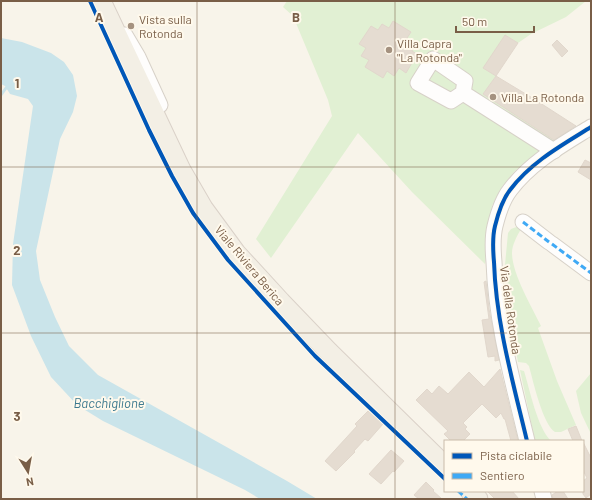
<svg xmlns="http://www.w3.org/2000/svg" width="592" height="500" font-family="Barlow,sans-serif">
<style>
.green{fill:#e1f0d3}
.water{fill:#cae4ea}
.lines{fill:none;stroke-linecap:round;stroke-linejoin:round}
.stream{stroke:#cae4ea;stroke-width:3}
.building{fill:#e5dcd1;stroke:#e1d7cc}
.minor-casing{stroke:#d7d1c8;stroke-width:17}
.major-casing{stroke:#dad1c8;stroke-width:21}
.minor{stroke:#fefdfc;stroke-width:15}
.major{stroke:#f3efe5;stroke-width:19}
.quiet{stroke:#3fa9f5;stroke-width:3;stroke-dasharray:6 3;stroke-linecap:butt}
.cycleway-casing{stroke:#fff9ec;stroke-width:6}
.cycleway{stroke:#0057b8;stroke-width:4}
.grid{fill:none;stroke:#795e47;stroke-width:1;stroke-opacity:0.55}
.poi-dot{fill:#a59280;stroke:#fff9ec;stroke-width:1.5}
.labels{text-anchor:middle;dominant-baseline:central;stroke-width:4;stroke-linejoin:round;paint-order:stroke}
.poi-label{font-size:12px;fill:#795e47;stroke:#fff9ec;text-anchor:start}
.street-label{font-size:12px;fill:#795e47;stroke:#fff9ec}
.water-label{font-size:13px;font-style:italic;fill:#3e7a8f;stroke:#fff9ec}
.grid-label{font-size:13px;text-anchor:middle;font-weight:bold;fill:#795e47;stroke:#fff9ec;stroke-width:4;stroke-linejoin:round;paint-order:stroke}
</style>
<rect width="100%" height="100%" fill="#f8f4ea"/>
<g class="green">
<polygon points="287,1 586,1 566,17 531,34 518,43 505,35 484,68 496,76 483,94 557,142 539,151 515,171 502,187 492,206 485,264 412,192 358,133 271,258 256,239 332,116 328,100 293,16 283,7"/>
<path d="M519,226L521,229C517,236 512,245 512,253C512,274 532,307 541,326L538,328L557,381L576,425L561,432H555C543,425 533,381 529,366L526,363L518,362L503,286L508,233L511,229Z"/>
<path d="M520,370L524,371C530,390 537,427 551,441H535Z"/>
<polygon points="591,373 591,434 581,413 576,391"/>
</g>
<polygon class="water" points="1,38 22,42 51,53 64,62 73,75 77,96 73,112 60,139 36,251 40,280 55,317 69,346 98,375 287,481 317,499 260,499 245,490 103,421 77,405 51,377 31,336 12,285 13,244 33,106 28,99 10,94 5,86 1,84"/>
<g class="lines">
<polyline class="stream" points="1,95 6,88"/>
</g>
<g class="building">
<polygon points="393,21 411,32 407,38 415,43 412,51 417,54 406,73 399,68 394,76 387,71 383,78 365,67 369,60 361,56 366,48 359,44 371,26 378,30 382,24 389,28"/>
<polygon points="505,35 518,43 496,76 483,68"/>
<polygon points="557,40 568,51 562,57 552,45"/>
<polygon points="496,76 534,99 576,126 554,140 483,94"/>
<polygon points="585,160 591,163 591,180 578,172"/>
<polygon points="486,281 489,309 499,360 495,361 495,356 488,357 482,320 489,319 484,282"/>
<polygon points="500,369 518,441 511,441 505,419 504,419 501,413 496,418 482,404 463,423 467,427 465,429 470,434 463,441 451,441 444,434 448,431 416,400 427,389 432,394 439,386 448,394 469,372 484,387"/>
<polygon points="368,411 383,424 368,441 365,439 354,451 355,452 336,471 325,461 357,426 355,424"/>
<polygon points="576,426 582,441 573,441 568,429"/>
<polygon points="583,442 591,458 591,494 586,498 583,494 583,481 587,478 583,470"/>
<polygon points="391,450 404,461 394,472 393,471 381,484 369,474"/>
<polygon points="426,482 434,490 433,491 442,499 419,499 414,495"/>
<polygon points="487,491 512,491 519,499 495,499"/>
<polygon points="558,491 563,491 568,499 553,499 552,495"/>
</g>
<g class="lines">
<g class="minor-casing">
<g id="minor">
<polyline points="125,35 138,57 160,105"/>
<polyline points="463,93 451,101 418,83 433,59 465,81 463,93 554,151"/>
<polyline points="523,222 549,242"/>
<polyline points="552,244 591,273"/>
<path d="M527,441C513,382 496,323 494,262C493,251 492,238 495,226C498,214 502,200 510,190C531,162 562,145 591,127"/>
<polyline points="542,491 544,499"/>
</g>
</g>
<g class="major-casing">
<g id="major">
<polyline points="101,1 181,170 203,208 236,253 281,302 329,352 445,466"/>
<polyline points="470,491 478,499"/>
</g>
</g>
<use href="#minor" class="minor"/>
<use href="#major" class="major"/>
<g class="quiet">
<polyline points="523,222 549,242"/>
<polyline points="552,244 591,273"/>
<polyline points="458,491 467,499"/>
</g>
<g class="cycleway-casing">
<g id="cycleway">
<polyline points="90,1 149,130 172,176 193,213 228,260 315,356 445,479"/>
<path d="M527,441C513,382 496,323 494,262C493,251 492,238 495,226C498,214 502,200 510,190C531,162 562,145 591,127"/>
</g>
</g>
<use href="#cycleway" class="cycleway"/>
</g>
<path class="grid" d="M197,1V499M395,1V499M1,167H591M1,333H591"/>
<g class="poi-dot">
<circle cx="131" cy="26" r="4"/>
<circle cx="389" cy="50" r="4"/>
<circle cx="493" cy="97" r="4"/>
</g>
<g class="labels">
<g class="poi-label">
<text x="139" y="19">Vista sulla<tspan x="139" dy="14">Rotonda</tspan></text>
<text x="397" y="43">Villa Capra<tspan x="397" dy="14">"La Rotonda"</tspan></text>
<text x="501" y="97">Villa La Rotonda</text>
</g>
<g class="street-label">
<text transform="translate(250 265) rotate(50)">Viale Riviera Berica</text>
<text transform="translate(511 310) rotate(82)">Via della Rotonda</text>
</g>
<g class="water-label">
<text x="109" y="403">Bacchiglione</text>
</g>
</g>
<g class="grid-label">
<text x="99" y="22">A</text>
<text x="296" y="22">B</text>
<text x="17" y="88">1</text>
<text x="17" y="255">2</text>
<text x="17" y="421">3</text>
</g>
<rect width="592" height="500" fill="none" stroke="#795e47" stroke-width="4"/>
<rect x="444" y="440" width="140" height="52" fill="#fff9ec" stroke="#c9bbaa"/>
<rect x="452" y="453" width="20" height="6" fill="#0057b8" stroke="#c9bbaa"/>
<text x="480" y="460" font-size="12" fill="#795e47">Pista ciclabile</text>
<rect x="452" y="473" width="20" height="6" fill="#3fa9f5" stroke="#c9bbaa"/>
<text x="480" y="480" font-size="12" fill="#795e47">Sentiero</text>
<g transform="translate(28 472) rotate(169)" stroke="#fff9ec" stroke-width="3" paint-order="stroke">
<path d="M0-3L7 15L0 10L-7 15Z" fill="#795e47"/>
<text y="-6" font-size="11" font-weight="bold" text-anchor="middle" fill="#795e47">N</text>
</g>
<path d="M456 26v6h78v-6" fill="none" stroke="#795e47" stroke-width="2"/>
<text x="462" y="26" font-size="12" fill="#795e47" stroke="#fff9ec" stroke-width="3" paint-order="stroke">50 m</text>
</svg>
